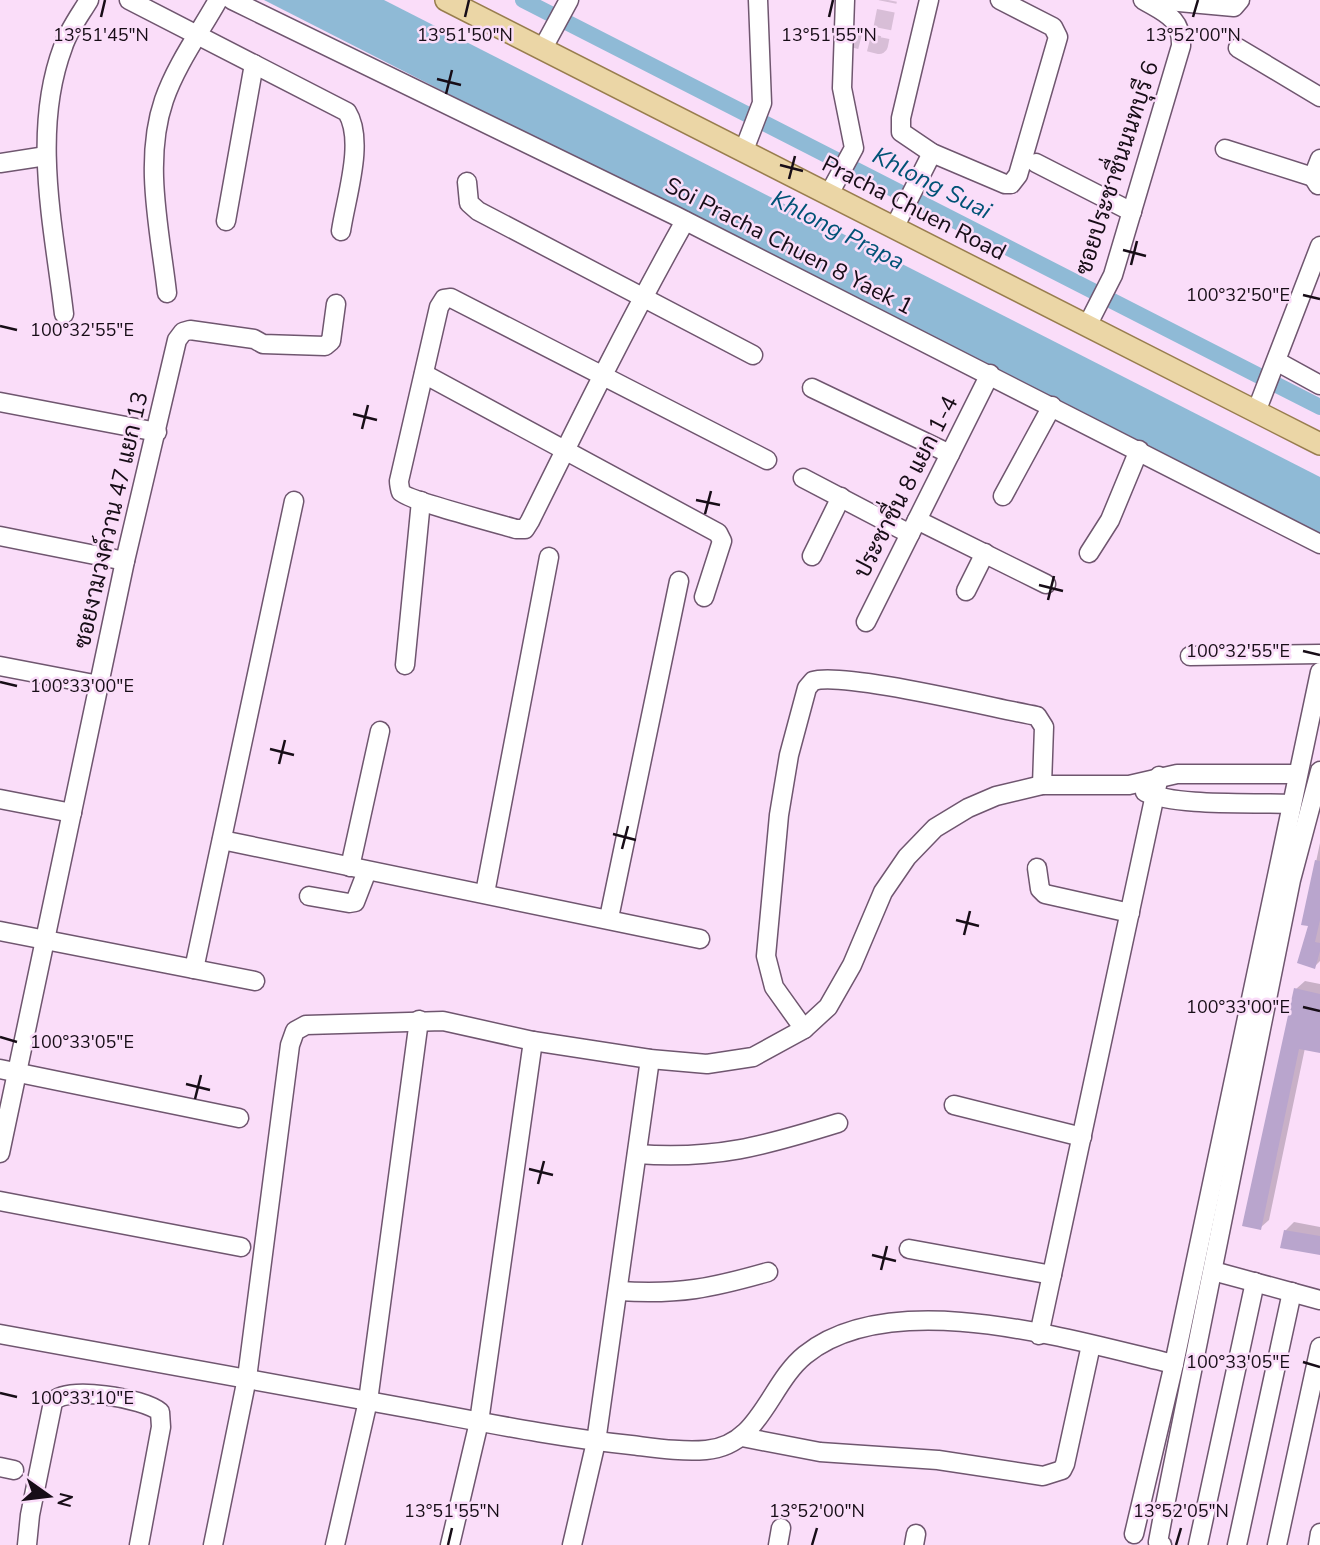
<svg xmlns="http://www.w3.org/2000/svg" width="1320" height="1545" font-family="'Nunito Sans',Sarabun,sans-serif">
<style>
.water{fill:#8fbad6}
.shadow{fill:#0003}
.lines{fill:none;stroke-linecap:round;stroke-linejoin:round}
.canal{stroke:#8fbad6;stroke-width:16}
.building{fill:#b9a5cd}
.minor-tunnel{stroke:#d8bed7;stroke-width:18;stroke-dasharray:18 9;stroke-linecap:butt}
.minor-casing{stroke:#6f566f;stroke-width:21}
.major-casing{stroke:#987d4e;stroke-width:24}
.minor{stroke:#fff;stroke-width:18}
.major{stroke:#ebd6a6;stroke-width:21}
.ticks{fill:none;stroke:#170d17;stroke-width:2.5}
.labels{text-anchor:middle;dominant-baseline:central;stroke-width:5;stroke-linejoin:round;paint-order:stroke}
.street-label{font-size:23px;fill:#170d17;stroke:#faddf9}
.water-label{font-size:24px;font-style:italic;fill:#005276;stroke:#faddf9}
.ticks-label{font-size:18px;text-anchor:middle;fill:#170d17;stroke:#faddf9;stroke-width:5;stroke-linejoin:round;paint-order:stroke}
</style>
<rect width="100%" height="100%" fill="#faddf9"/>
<polygon class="water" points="264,0 384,0 1320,477 1320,538"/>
<g class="shadow">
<polygon points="1320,843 1320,961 1314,967 1310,925 1303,923"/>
<polygon points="1305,981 1320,984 1320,1051 1305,1048 1269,1220 1260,1228 1296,989"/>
<polygon points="1294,1222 1320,1227 1320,1253 1285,1231"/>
</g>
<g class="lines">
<polyline class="canal" points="523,0 1320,407"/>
</g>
<g class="building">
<polygon points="1315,860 1320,861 1320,920 1315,942 1320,943 1320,951 1315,969 1297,963 1308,926 1301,925"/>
<polygon points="1294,988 1320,994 1320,1053 1299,1049 1261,1230 1242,1226"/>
<polygon points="1284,1230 1320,1236 1320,1255 1280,1248"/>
</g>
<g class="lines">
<polyline class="minor-tunnel" points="843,36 879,45 888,0"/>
<g class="minor-casing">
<g id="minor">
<path d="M129,0L347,112C365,141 346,197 341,231"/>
<polyline points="232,0 674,215 1320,544"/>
<polyline points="929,0 901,118 901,132 932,153 1005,184 1011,184 1018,175 1058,37 1053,27 1000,0"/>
<polyline points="1157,0 1234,7 1240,0"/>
<polyline points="543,48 569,0"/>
<polyline points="1238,48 1320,97"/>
<polyline points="1225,149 1313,177"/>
<polyline points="744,150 762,103 758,0"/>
<polyline points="0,163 46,156"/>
<polyline points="1036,163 1132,212"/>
<polyline points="467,182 469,203 478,211 753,355"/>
<polyline points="1318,185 1313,177 1320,159"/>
<polyline points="829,194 854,148 842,88 845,0"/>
<polyline points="226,221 254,64"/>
<path d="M685,221C630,319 580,420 530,521L525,529H516C499,524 407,500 401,492C400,490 399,483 399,481L439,307L444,299L451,298L767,460"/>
<polyline points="894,228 932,153"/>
<path d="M167,293C160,231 143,161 164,100C176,65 200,32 218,0"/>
<path d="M64,314C54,228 31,132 63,47C68,31 80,15 89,0"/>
<path d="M1087,326L1113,275L1181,46C1182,18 1165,13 1143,0"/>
<polyline points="1278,362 1320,385"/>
<polyline points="424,374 718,533 722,541 704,597"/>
<polyline points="812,388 950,454"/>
<polyline points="0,402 157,432"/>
<polyline points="1256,412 1320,246"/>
<polyline points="803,478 910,534"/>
<polyline points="1003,496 1052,406"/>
<polyline points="917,520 1046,584"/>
<polyline points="0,536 125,561"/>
<polyline points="1089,553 1110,520 1139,450"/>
<polyline points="812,556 841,497"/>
<polyline points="966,591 985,553"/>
<polyline points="866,622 990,374"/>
<polyline points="1190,656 1320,654"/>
<polyline points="405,665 421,501"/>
<polyline points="0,666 99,685"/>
<path d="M1145,792C1178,807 1253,802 1291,804"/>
<polyline points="0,799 72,813"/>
<polyline points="222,840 700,939"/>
<polyline points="350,867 380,731"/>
<polyline points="1037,868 1040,889 1045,894 1130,913"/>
<polyline points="485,893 549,557"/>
<polyline points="309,896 349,903 355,902 367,871"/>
<polyline points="609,918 679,581"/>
<polyline points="0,931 255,981"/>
<polyline points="194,969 294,501"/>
<path d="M804,1029L774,987L766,956L779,815L789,755L807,688L813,681C842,671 997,709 1037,716L1044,727L1042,785"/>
<polyline points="0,1069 239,1118"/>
<polyline points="954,1105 1082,1137"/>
<polyline points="0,1153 125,561 177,340 183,332 190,330 254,339 263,344 325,346 331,341 336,304"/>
<path d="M637,1154C715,1160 764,1146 838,1123"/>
<polyline points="0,1201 241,1247"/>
<polyline points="909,1249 1052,1275"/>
<polyline points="1213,1271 1320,1300"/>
<path d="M619,1291C679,1295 712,1288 768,1272"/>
<path d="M0,1334C141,1359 282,1384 423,1411C492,1424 561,1438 631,1445C656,1448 681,1452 706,1450C760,1446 769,1384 805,1355C893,1284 1074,1341 1174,1364"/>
<polyline points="1039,1335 1159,776"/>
<polyline points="742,1437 820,1452 938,1460 1043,1476 1062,1470 1065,1464 1091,1345"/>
<polyline points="0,1467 14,1470"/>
<polyline points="1134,1534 1174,1364 1320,672"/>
<path d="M27,1545L30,1515L53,1402C66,1385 144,1398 160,1412L161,1427L139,1545"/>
<polyline points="213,1545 247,1378 290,1045 295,1031 306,1025 443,1021 533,1041 650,1059 707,1064 753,1057 804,1029 828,1007 852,965 883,892 907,857 935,828 968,808 996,796 1042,785 1129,785 1177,774 1297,774"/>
<polyline points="335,1545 368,1401 419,1020"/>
<polyline points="450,1545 479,1422 533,1041"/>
<polyline points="572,1545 596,1442 650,1059"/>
<polyline points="778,1545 781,1528"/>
<polyline points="914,1545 916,1534"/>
<polyline points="1162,1545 1158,1542 1164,1510 1291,880 1320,771"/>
<polyline points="1198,1545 1255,1282"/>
<polyline points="1237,1545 1292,1292"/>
<polyline points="1277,1545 1320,1347"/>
<polyline points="1318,1545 1320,1533"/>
</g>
</g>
<g class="major-casing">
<polyline id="major" points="446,0 1320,444"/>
</g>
<use href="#minor" class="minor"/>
<use href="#major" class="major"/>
</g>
<path class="ticks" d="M101,17L105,0M465,17L469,0M829,17L833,0M1193,17L1198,0M437,79L461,85M446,94L452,70M780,165L803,171M789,179L795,156M1123,250L1146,256M1131,265L1137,241M1303,295L1320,299M0,326L17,330M353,414L377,420M362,429L368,405M696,500L720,505M705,514L711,491M1039,585L1063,591M1048,600L1054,576M1303,651L1320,655M0,682L17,686M270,749L294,755M279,764L285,740M613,834L636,840M622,849L628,826M956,920L979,926M964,935L970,911M1303,1007L1320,1011M0,1037L17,1042M186,1084L210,1090M195,1099L201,1075M529,1169L553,1175M538,1184L544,1161M872,1255L896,1261M881,1270L887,1246M1303,1362L1320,1367M0,1393L17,1397M448,1545L452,1528M812,1545L817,1528M1176,1545L1181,1528"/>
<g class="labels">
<g class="street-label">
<text transform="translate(1117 168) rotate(-72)">ซอยประชาชื่นนนทบุรี 6</text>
<text transform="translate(914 208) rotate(27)">Pracha Chuen Road</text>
<text transform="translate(789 246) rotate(27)">Soi Pracha Chuen 8 Yaek 1</text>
<text transform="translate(906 487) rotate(-63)">ประชาชื่น 8 แยก 1-4</text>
<text transform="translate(111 520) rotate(-77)">ซอยงามวงค์วาน 47 แยก 13</text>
</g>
<g class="water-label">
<text transform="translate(932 183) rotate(27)">Khlong Suai</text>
<text transform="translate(838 230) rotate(27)">Khlong Prapa</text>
</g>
</g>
<g class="ticks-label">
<text x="101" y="41">13°51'45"N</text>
<text x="465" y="41">13°51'50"N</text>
<text x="829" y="41">13°51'55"N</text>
<text x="1193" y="41">13°52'00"N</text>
<text x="1238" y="301">100°32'50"E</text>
<text x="82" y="336">100°32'55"E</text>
<text x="1238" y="657">100°32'55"E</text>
<text x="82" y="692">100°33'00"E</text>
<text x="1238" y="1013">100°33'00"E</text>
<text x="82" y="1048">100°33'05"E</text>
<text x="1238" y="1368">100°33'05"E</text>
<text x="82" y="1404">100°33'10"E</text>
<text x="452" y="1517">13°51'55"N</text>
<text x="817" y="1517">13°52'00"N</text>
<text x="1181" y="1517">13°52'05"N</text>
</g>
<g transform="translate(49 1496) rotate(104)" stroke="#faddf9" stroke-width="5" paint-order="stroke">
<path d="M0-5L12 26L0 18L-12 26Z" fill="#170d17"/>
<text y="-10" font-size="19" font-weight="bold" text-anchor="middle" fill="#170d17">N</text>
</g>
</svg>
